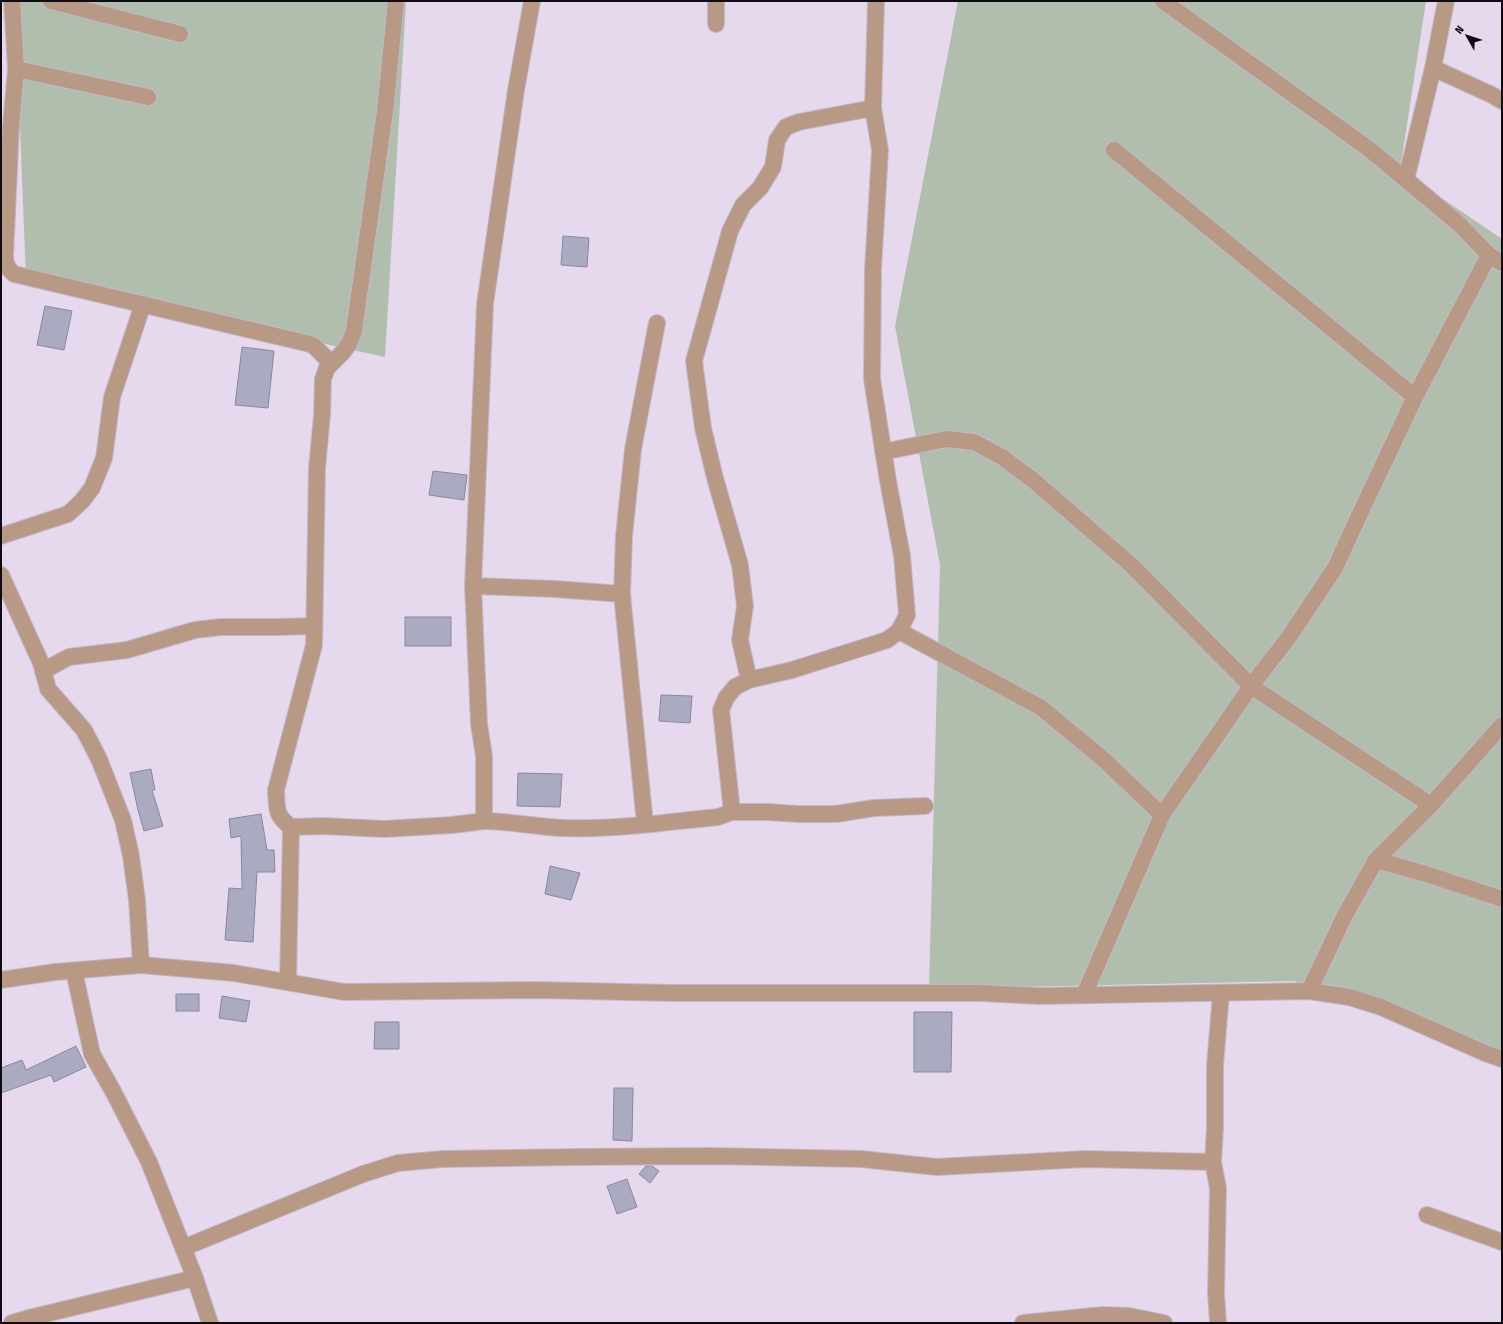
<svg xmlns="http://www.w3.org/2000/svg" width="1503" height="1324" font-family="'Fira Sans Condensed',sans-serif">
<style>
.green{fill:#b1bead}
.building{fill:#aaaac1;stroke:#88889e}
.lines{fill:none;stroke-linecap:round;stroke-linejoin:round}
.minor-casing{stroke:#c4b8cb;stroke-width:18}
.minor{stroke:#b89986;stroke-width:16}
</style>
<rect width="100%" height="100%" fill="#e6d9ee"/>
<g class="green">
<polygon points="15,1 406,1 385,357 26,279"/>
<polygon points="958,1 1426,1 1400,170 1502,239 1502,1055 1294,981 929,989 940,565 895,326"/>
</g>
<g class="building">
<polygon points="563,236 589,238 587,267 561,265"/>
<polygon points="45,306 72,311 64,350 37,345"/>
<polygon points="242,347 274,351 268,408 235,405"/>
<polygon points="433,471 467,475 464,500 429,495"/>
<rect x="405" y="617" width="46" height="29"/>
<polygon points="661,695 692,696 690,723 659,721"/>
<polygon points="151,769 155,790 152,790 163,826 144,831 138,810 130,773"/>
<polygon points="518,773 562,774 560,807 517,806"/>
<polygon points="261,814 267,850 274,850 275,872 257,872 253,942 225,940 229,888 242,889 241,836 231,838 229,819"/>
<polygon points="550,866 580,873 571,900 545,894"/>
<rect x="176" y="994" width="23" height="17"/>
<polygon points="222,996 250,1001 246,1022 219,1018"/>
<polygon points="914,1012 952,1012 951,1072 914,1072"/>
<polygon points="375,1022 399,1022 399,1049 374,1049"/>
<polygon points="76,1046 86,1067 54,1082 51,1075 1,1093 1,1068 22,1060 26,1070"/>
<polygon points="614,1088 633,1088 632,1141 613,1140"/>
<polygon points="646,1166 652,1166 659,1171 650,1183 639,1174"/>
<polygon points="627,1179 637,1207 617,1214 607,1186"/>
</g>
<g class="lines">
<g class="minor-casing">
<g id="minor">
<path d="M12,1L16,69L11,126L5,256C6,265 7,268 14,274L310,344L314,346L331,363"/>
<polyline points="51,1 180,34"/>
<polyline points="716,1 716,24"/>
<polyline points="1163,1 1369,149 1459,224 1489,255 1502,263"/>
<polyline points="1433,68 1492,95 1502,101"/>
<polyline points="16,69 148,97"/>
<polyline points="1114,150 1415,397"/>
<polyline points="1406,180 1433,68 1446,1"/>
<polyline points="883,452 946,439 974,442 1002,457 1034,481 1129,563 1251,686 1431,805 1502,725"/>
<polyline points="1,536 68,514 82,501 92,488 104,458 112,397 143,304"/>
<polyline points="1,575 41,663 48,689 84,730 99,759 123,820 131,856 137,900 141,965"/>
<polyline points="473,586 555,589 622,594"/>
<polyline points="899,631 1040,707 1102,758 1162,815"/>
<polyline points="43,671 69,657 127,650 195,630 221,627 279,627 314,626"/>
<polyline points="749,680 740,640 745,606 740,565 715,478 703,428 694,361 730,231 743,205 760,188 773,167 777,140 786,127 799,122 873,108"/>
<polyline points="732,812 721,710 726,698 735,687 749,680 792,670 887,640 899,631 907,615 902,556 888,481 872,379 873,269 880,150 873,108 876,1"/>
<path d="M484,821C510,821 536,827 563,828C615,830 667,822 718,817L732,812H768L798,814H836L874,808L925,806"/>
<polyline points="645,824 622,594 624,536 633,449 657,323"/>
<polyline points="291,827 323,826 384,829 452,825 484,821 484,756 479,724 473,586 485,304 516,90 532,1"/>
<polyline points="1376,860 1426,874 1502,899"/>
<polyline points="74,971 92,1054 114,1093 149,1162 195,1278 210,1323"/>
<polyline points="1,980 55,972 141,965 234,973 344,992 537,990 671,993 981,993 1039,996 1309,991 1349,997 1381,1007 1485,1053 1502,1059"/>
<path d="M288,982L291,827C275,815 277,809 276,790L314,645L317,468L322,415L323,379L327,368L342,353L349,344L354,331L385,111L396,1"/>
<polyline points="1309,991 1345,915 1376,860 1431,805"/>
<polyline points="1084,995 1162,815 1251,686 1289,637 1335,568 1356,522 1415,397 1489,255"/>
<polyline points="1213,1162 1215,1128 1215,1066 1221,993"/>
<polyline points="1427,1215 1502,1242"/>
<polyline points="183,1248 363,1174 398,1163 443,1159 576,1157 708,1156 861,1159 937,1167 1085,1159 1213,1162 1218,1188 1216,1293 1218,1323"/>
<polyline points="12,1323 33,1317 195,1278"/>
<polyline points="1023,1323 1103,1315 1129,1316 1164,1323"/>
</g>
</g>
<use href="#minor" class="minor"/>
</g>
<rect width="1503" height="1324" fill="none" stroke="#100b12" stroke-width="4"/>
<g transform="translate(1467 36) rotate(309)" stroke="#e6d9ee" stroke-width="3" paint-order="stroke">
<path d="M0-3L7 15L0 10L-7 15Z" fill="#100b12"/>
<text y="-6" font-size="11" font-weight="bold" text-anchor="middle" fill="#100b12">N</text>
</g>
</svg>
